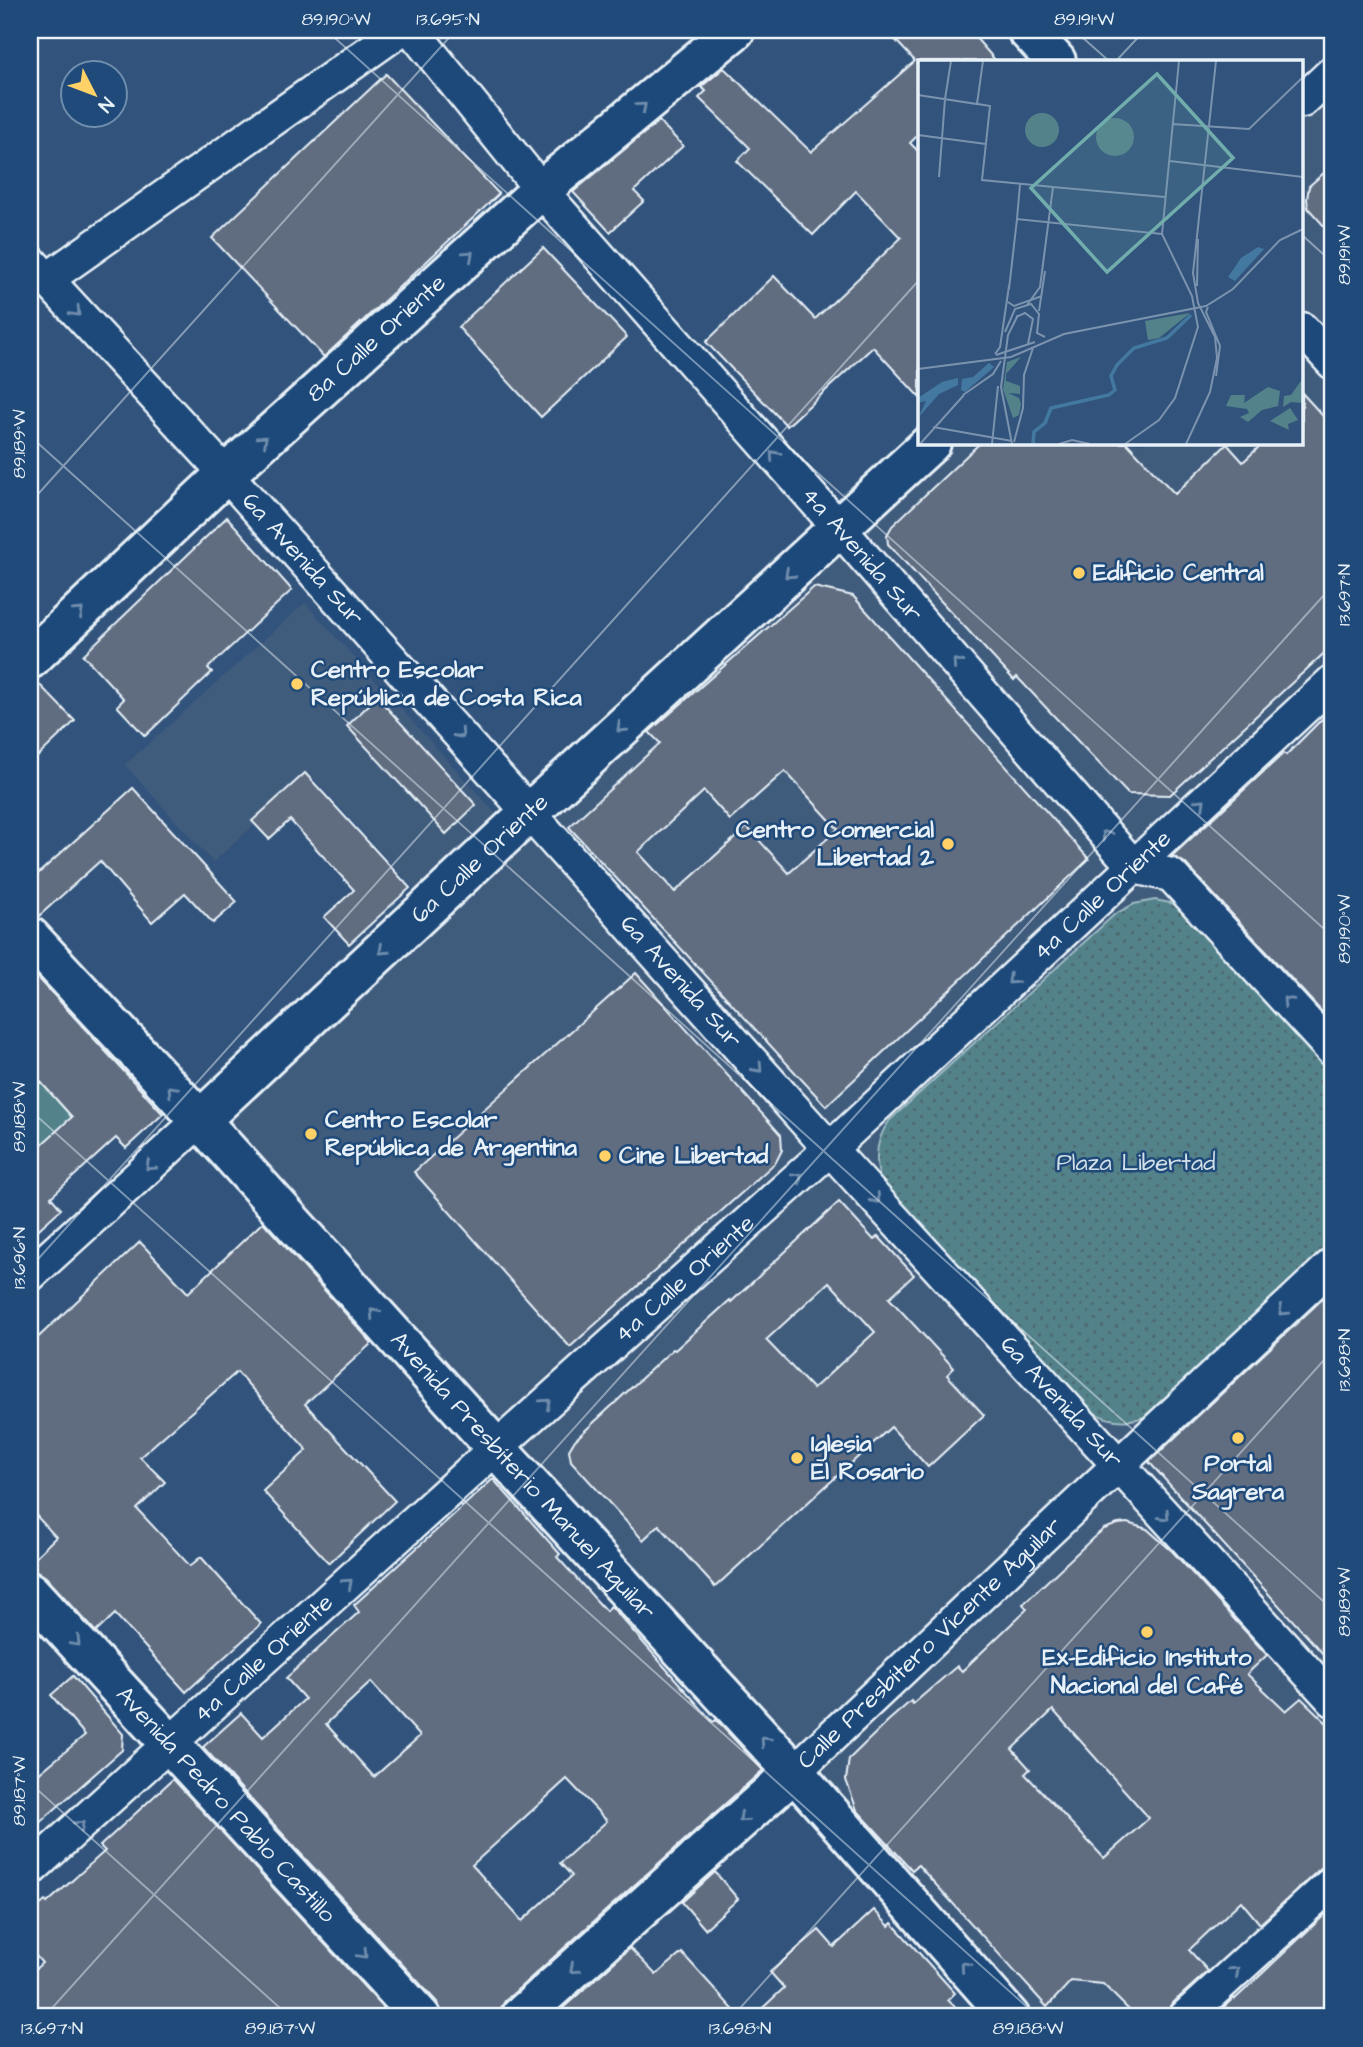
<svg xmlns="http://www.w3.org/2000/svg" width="1363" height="2047" font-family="'Architects Daughter',sans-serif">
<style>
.built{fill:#405b7d}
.park{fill:url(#park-dots);stroke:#9ebac2;stroke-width:2}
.garden{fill:#53828b;stroke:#9ebac2;stroke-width:2}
.building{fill:#606c80;stroke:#e8f1f8;stroke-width:2;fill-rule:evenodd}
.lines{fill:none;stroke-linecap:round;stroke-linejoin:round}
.minor-casing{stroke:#e8f1f8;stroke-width:37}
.major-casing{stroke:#e8f1f8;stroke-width:44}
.minor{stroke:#1f4a7a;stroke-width:32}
.major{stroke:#1f4a7a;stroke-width:38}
.oneway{stroke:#6f8dac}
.ticks{fill:none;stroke:#e8f1f8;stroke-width:2;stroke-opacity:0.45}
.poi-dot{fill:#ffd166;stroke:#1f4a7a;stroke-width:2.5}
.labels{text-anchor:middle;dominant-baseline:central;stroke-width:5;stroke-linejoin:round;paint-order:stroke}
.street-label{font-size:24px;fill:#e8f1f8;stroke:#1f4a7a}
.poi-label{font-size:24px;font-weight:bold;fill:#e8f1f8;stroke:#1f4a7a;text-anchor:start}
.park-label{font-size:24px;fill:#d2e0e8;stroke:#1f4a7a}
.inset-river{fill:none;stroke:#4378a0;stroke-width:3.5}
.inset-road{fill:none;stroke:#7b93ae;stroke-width:2}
.view{fill:#71adac;fill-opacity:0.15;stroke:#71adac;stroke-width:3.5}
.inset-edge{fill:none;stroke:#e8f1f8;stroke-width:3.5}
.neatline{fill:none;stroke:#e8f1f8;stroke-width:2.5}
.ticks-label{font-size:18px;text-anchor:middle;fill:#e8f1f8}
</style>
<defs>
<pattern id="park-dots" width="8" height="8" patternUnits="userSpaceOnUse" patternTransform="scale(1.75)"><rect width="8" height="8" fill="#53828b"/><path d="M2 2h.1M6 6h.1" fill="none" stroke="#4d686e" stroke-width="1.8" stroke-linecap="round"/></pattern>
</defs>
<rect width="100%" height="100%" fill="#32547c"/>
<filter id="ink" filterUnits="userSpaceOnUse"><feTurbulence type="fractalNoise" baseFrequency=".0143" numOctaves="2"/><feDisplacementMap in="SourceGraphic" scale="14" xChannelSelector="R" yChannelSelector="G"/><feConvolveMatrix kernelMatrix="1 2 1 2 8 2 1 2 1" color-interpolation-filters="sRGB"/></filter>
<g filter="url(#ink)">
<g class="built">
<polygon points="1333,87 1333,2017 1017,2017 200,1120 943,443 1302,443 1302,116"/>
<polygon points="305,603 498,816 416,891 310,775 213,862 125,765"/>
</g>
<path class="park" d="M1155,900L1175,904L1194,915L1333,1068V1249L1152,1414C1126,1425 1104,1422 1082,1405L881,1182C874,1160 876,1138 890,1120L1115,914L1134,904Z"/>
<polygon class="garden" points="30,1070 72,1117 30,1155"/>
<g class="building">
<polygon points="886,30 969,30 996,61 920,61 920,133 910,143 920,153 920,398 873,347 787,426 706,342 774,276 815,319 901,238 856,191 813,235 737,161 750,148 699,98 706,91 701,87 724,68 811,152 915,61"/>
<polygon points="386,74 499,194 324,357 212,238"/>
<polygon points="659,121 683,146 634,191 644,201 610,232 573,192"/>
<polygon points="1333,165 1333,236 1308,208 1307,199 1309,186"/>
<polygon points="543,248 627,337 541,417 458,327"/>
<polygon points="1302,393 1333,427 1333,645 1170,795 1128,794 1017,677 1014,680 888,544 887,535 892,526 980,443 1127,443 1175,494 1227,444 1243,462 1263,443 1302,443"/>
<polygon points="227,517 292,590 208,668 212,672 145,736 117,706 124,699 83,655"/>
<path d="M814,587L853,596L1089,859L826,1106L569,827L660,743L649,732ZM785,771L838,829L789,873L747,827L675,892L638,852L704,791L730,820Z"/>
<polygon points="30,680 35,680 75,721 30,764"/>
<polygon points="377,697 476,805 446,834 347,726"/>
<polygon points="1333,708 1333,1024 1185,863 1172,856 1284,753 1286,755"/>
<polygon points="305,773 410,888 349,944 324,917 354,890 290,820 269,839 252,821"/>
<polygon points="133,788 237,902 213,923 185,893 152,922 100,861 38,917 30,916 30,881"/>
<polygon points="30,969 163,1114 126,1148 116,1138 51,1197 61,1209 30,1237 30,1155 72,1117 30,1070"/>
<polygon points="636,973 781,1135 782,1150 776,1162 570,1347 414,1172"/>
<path d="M839,1202L874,1240L878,1236L914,1275L889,1298L954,1368L947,1375L984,1415L928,1467L891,1427L715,1587L659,1525L643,1540L571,1461L569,1450L575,1440L673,1349L675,1350L730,1300L731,1302ZM829,1282L875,1332L813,1389L766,1340Z"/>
<polygon points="263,1222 372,1343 305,1404 395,1501 329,1563 263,1491 307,1450 237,1372 140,1457 165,1482 137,1509 190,1566 201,1557 261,1624 186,1692 115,1614 96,1632 46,1577 37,1571 30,1571 30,1562 56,1537 30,1509 30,1345 140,1242 188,1293"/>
<polygon points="1333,1289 1333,1665 1149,1462"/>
<path d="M493,1479L560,1554L557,1557L606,1611L611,1606L713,1722L716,1720L763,1770L505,2001L500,2010L499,2017H442V2012L437,2002L203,1747L241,1713L263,1737L305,1699L286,1678L359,1612L354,1605ZM371,1682L420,1736L374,1777L326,1724ZM567,1779L607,1821L560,1863L572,1876L522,1921L472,1865Z"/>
<path d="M1127,1523L1147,1529L1172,1551L1267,1655L1247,1674L1286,1711L1301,1698L1333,1729V1864L1321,1868L1260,1924L1241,1901L1189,1950L1208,1971L1173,2003L1168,2011L1167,2017H1136L1103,1984L1071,1981L1047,2007L918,1865L912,1870L857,1810L846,1780L849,1759L888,1721L911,1701L913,1704L957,1666L962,1671L1027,1609L1023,1604L1093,1538L1104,1529L1118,1524ZM1053,1710L1149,1818L1104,1858L1025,1774L1030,1769L1012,1749Z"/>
<polygon points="73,1676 123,1734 122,1750 30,1831 30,1781 85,1735 51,1695"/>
<polygon points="173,1779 392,2017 30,2017 30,1974 42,1963 30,1949 30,1914 45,1901 47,1903 105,1851 100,1846"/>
<polygon points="715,1872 738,1899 705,1929 682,1902"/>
<polygon points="1333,1907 1333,2017 1212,2017 1234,1998 1235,1999"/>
<polygon points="874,1910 889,1926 892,1923 955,1993 948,2000 965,2017 753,2017 784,1988 770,1972 819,1930 834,1947"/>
<polygon points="630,1948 656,1975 682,1953 740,2017 553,2017"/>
</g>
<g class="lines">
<g class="minor-casing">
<g id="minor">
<path id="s1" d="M412,30L541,190L839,528L1134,867L1171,875L1333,1051"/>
<polyline points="1302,101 1333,72"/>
<path id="s2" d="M30,261L226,474L830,1149L1333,1700"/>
<polyline points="46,280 400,30"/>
<polyline points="1302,329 1333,363"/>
<polyline points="30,1275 200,1120"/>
<path id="s3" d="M794,1772L1092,1490L1333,1264"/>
<path id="s4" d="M30,1870L496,1448L830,1149L1333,681"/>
<polyline points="1185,2017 1333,1882"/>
</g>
</g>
<g class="major-casing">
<g id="major">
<polyline points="1027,30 1056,61"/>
<path id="s5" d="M30,659L226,474L541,190L735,30"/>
<path id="s6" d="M30,937L200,1120L496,1448L794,1772L1010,2017"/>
<path id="s7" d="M200,1120L530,812L931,443"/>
<path id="s8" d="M30,1592L421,2017"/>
<polyline points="520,2017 794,1772"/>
</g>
</g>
<use href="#minor" class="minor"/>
<use href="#major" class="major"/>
</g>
<defs><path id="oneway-chevron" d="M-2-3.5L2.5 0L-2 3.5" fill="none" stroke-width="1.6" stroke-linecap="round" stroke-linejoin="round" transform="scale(1.75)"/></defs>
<g class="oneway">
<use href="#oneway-chevron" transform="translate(642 107) rotate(-40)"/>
<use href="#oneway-chevron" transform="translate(469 255) rotate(-42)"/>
<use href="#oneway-chevron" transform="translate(76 312) rotate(47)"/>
<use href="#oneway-chevron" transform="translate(263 440) rotate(-42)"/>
<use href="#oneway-chevron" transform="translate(774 455) rotate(-132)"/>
<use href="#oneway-chevron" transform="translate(789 574) rotate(137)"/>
<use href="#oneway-chevron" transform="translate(79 612) rotate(-43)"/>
<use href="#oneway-chevron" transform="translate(957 663) rotate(-131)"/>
<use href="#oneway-chevron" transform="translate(621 728) rotate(137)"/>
<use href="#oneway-chevron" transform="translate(460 734) rotate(48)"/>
<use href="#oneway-chevron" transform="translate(1201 803) rotate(-43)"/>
<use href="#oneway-chevron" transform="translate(1106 835) rotate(-131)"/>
<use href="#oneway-chevron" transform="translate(383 950) rotate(137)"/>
<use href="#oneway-chevron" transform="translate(1012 980) rotate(137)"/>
<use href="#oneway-chevron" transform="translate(1287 1001) rotate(-133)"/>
<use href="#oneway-chevron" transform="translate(758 1068) rotate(48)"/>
<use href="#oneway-chevron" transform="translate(172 1090) rotate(-133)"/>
<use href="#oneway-chevron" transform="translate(150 1166) rotate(138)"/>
<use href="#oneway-chevron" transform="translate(798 1177) rotate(-42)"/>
<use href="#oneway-chevron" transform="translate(876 1199) rotate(48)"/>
<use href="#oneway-chevron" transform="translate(1283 1311) rotate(137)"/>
<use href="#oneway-chevron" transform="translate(374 1313) rotate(-132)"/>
<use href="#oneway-chevron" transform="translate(546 1403) rotate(-42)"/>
<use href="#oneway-chevron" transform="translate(1165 1516) rotate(47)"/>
<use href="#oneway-chevron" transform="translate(348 1583) rotate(-42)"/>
<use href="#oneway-chevron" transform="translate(76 1642) rotate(47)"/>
<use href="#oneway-chevron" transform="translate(765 1741) rotate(-133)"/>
<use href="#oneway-chevron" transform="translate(743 1818) rotate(138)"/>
<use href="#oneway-chevron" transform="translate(80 1825) rotate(-42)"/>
<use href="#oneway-chevron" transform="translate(363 1954) rotate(47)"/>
<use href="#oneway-chevron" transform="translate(965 1966) rotate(-131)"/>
<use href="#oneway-chevron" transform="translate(574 1969) rotate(138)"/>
<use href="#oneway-chevron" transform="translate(1235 1971) rotate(-42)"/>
</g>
</g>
<path class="ticks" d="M326,30L1333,937M1074,30L1109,61M1116,61L1145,30M1302,235L1333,263M30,436L1333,1610M30,503L456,30M30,1110L1038,2017M30,1268L920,279M30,1783L290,2017M44,2017L1333,585M732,2017L1333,1350"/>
<g class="poi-dot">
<circle cx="1079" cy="573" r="7"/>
<circle cx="297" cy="684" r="7"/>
<circle cx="948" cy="844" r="7"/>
<circle cx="311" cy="1134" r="7"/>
<circle cx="605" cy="1156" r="7"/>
<circle cx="1238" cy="1438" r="7"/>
<circle cx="797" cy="1458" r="7"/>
<circle cx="1147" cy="1632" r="7"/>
</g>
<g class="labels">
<g class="street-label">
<text stroke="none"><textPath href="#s5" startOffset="472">8a Calle Oriente</textPath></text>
<text stroke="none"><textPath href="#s1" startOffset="691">4a Avenida Sur</textPath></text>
<text stroke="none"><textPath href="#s2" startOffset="404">6a Avenida Sur</textPath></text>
<text stroke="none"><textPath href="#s7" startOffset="383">6a Calle Oriente</textPath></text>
<text stroke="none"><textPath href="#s4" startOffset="1449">4a Calle Oriente</textPath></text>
<text stroke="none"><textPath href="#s2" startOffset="971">6a Avenida Sur</textPath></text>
<text stroke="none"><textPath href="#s4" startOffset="882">4a Calle Oriente</textPath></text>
<text stroke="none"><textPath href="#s2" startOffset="1538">6a Avenida Sur</textPath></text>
<text stroke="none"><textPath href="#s6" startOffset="730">Avenida Presbíterio Manuel Aguilar</textPath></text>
<text stroke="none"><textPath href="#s3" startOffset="187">Calle Presbítero Vicente Aguilar</textPath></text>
<text stroke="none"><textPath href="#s4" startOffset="315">4a Calle Oriente</textPath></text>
<text stroke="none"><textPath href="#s8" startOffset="289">Avenida Pedro Pablo Castillo</textPath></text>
</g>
<g class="poi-label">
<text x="1093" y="573">Edificio Central</text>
<text x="311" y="670">Centro Escolar<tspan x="311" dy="28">República de Costa Rica</tspan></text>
<text x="934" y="830" text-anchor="end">Centro Comercial<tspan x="934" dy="28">Libertad 2</tspan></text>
<text x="325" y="1120">Centro Escolar<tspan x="325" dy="28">República de Argentina</tspan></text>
<text x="619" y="1156">Cine Libertad</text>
<text x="811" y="1444">Iglesia<tspan x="811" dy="28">El Rosario</tspan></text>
<text x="1238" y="1464" text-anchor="middle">Portal<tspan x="1238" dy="28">Sagrera</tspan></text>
<text x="1147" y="1658" text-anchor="middle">Ex-Edificio Instituto<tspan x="1147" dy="28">Nacional del Café</tspan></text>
</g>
<g class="park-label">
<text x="1136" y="1163">Plaza Libertad</text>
</g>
</g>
<g transform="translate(918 60)">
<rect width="385" height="385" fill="#32547c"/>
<path d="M103,297L88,314V321L102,326V334L90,333L101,338L103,344L101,355L95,358L85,329L89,302Z" fill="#53828b"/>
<path d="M385,318V343L373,342L365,347L366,336L373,335ZM350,327L362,331L360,346L344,350L330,362L322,357L331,353L329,349L308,346L313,335H327L326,343ZM372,348L380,360L370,364L371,370L352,361Z" fill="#53828b"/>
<path d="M107 70a17 17 0 1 1 34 0a17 17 0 1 1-34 0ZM178 77a19 19 0 1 1 38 0a19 19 0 1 1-38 0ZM272,253L241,278L230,280L227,261Z" fill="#53828b"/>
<path d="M340,187L346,189L317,221L310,217L323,198ZM71,303L76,307L47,332L43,330L44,319L55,317ZM40,318V325L21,334L0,358L8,341L0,343V338L24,322Z" fill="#4378a0"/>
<path class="inset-river" d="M115,384L116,372L127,363L133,348L191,335L197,330L193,316L199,305L216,288L249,278L273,255"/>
<path class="inset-road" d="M0,35L59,44L65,1M27,39L33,1M60,44L72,46L64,120L135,127M254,64L331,69L385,17M0,75L68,84M252,101L385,117M21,117L27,39M99,159L102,124M244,174L261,1M279,226L280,179M91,229L99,159L244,174M90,242L96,246L124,236M109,245L122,227L135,127L247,137M290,247L288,252L302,286L298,316M121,251L127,211M98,257L107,253L115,259L110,284M87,272L97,249L113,244L121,254L119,273L127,277M77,294L82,287L91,226M78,295L117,282M0,309L93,297L146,274L288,246L315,229L362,180L385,169M45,335L75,314L83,301M15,367L94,381M96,382L105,348L106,315L115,288M2,384L46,335M74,384L80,326M94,384L83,327L90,275L100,255M141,384L154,380L172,384M207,384L241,360L257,338L280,267L274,236L244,174M268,384L292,332L299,298L297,277L280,243L275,213L298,1"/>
<path class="view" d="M239,14L315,98L189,212L113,128Z"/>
<rect width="385" height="385" class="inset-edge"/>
</g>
<rect width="1363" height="2047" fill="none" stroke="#1f4a7a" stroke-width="77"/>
<g transform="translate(94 94) rotate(132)"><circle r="33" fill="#1f4a7a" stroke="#6f8dac" stroke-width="2"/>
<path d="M0-5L12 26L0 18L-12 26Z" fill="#ffd166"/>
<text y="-10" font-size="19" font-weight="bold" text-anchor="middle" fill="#e8f1f8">N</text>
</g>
<rect x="38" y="38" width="1286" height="1970" class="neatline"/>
<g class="ticks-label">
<text x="336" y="25">89.190°W</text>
<text x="448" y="25">13.695°N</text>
<text x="1084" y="25">89.191°W</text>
<text transform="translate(1344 255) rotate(-90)" y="6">89.191°W</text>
<text transform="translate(19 444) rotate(-90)" y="6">89.189°W</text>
<text transform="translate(1344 595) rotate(-90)" y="6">13.697°N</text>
<text transform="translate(1344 929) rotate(-90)" y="6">89.190°W</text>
<text transform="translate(19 1117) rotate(-90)" y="6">89.188°W</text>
<text transform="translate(19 1258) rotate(-90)" y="6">13.696°N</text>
<text transform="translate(1344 1360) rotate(-90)" y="6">13.698°N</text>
<text transform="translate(1344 1602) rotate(-90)" y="6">89.189°W</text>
<text transform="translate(19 1791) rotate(-90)" y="6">89.187°W</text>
<text x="52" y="2034">13.697°N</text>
<text x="280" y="2034">89.187°W</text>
<text x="740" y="2034">13.698°N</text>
<text x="1028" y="2034">89.188°W</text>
</g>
</svg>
